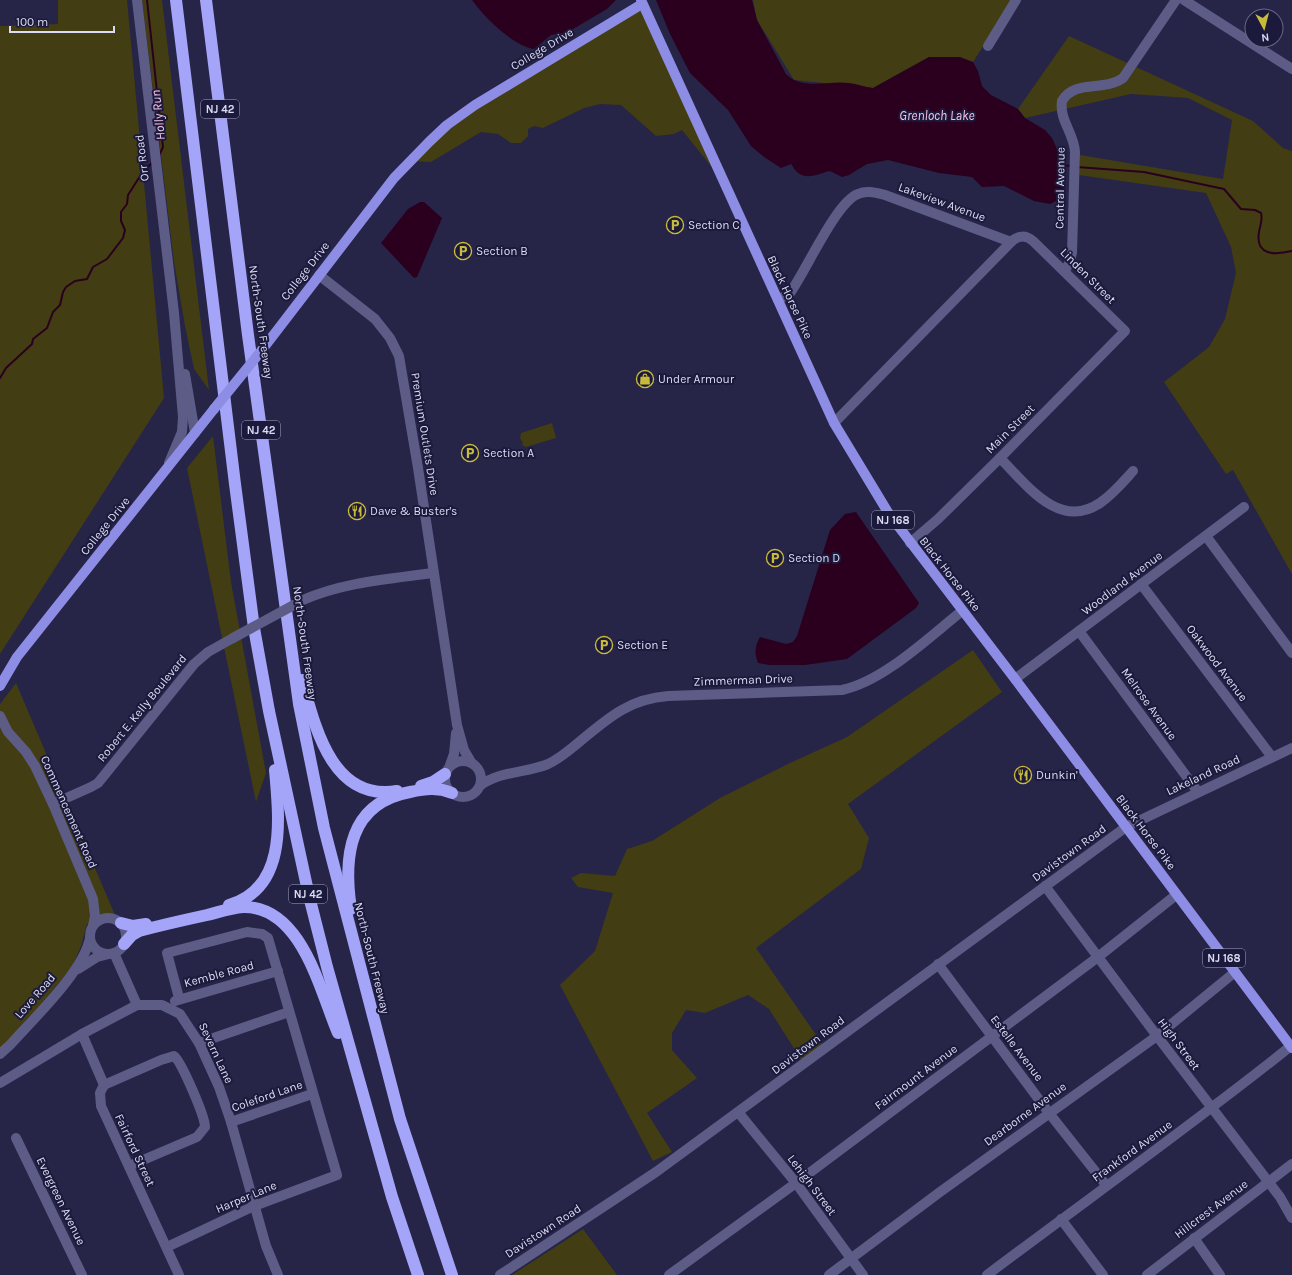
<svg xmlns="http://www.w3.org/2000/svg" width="1292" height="1275" font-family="Karla,sans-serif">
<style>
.green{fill:#423d13}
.water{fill:#2b001e}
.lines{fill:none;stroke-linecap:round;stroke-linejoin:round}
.stream{stroke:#2b001e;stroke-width:2}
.minor{stroke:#5c5c87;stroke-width:10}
.major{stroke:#8e8de5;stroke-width:10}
.highway{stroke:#a4a4f9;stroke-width:12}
.minor-bridge{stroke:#5c5c87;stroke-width:10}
.major-bridge{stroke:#8e8de5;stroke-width:10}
.labels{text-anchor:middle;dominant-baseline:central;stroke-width:4;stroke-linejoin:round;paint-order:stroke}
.shield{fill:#1c1a3c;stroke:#a2a2bc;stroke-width:1}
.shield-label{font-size:11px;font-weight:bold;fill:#dbdcf3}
.street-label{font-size:12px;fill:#dbdcf3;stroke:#1c1a3c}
.poi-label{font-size:12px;fill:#dbdcf3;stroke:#1c1a3c;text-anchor:start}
.water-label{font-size:13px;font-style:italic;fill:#fac4e3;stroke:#1c1a3c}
</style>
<rect width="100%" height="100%" fill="#262447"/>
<g class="green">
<polygon points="58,0 127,0 164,398 0,654 0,26 58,24"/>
<polygon points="142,0 162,0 209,390 194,369 185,326 174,262"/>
<polygon points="753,0 1013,0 973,62 929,57 873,88 794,80 757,20"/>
<polygon points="642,4 723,181 682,130 674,134 656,136 621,105 600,104 584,108 543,128 534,126 528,129 528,136 521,143 511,143 498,134 481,132 431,162 410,161 447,125"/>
<polygon points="1069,36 1253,121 1283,148 1292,151 1292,574 1233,470 1226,474 1164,382 1209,347 1225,319 1236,273 1231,247 1206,193 1079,175 1080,155 1223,179 1232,120 1188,98 1131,94 1025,118 1018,109"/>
<polygon points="552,423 556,438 526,447 522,445 523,443 520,438 521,433"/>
<polygon points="213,436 231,582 266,773 256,802 187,468"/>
<polygon points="973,650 1002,692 848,804 869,838 861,869 756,948 823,1045 802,1061 769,1009 748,995 705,1013 686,1010 672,1033 672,1050 697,1078 647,1113 672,1152 653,1161 560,985 595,951 613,893 578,887 571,878 581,873 615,876 627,849 652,841 720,798 790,763 847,737"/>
<polygon points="16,683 115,915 87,924 81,946 72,967 20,1030 0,1050 0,704"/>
<polygon points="583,1229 617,1275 512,1275"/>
</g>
<g class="water">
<path d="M472,0H616L607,9L568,32L551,35L534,49C513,46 484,17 472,0Z"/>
<path d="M656,0H752L757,20L786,74C803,91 828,80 849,83C857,84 865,87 873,88L929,57H960L973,62L978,71L982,86L991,95L1018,109L1025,118L1045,130L1052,138L1062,160L1064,174V189L1061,196L1058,200L1050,204L1034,201L1004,186L982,187L972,177L939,173L888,160L867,164L849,175L842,177L830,171C820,173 807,181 797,172C794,170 794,167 791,164L781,168L764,157L751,146L728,110L690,73L670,34Z"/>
<polygon points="420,202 424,202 442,218 417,277 414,278 381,243 408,209"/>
<path d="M856,512L919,603L916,608L847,659L805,665H770L758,663C754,652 755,646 760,637L786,644L793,642L797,636L830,530L845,514Z"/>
</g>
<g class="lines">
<g class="stream">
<polyline points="147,0 163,147 159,156"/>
<polyline points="1061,165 1071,166"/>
<path d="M1077,167L1144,172L1224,189L1241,209L1255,210L1261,213C1263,220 1260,225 1259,232C1255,256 1275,255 1292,251"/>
<polyline points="0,378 6,368 32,344 33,339 47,328 53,312 60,305 63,292 66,287 75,281 87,279 93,267 107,259 123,238 125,230 121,221 121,212 127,204 128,195 142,173 153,162"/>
</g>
<g class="minor">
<polyline points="137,0 174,313 183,417 182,432 169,463"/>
<polyline points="1184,0 1292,69"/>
<polyline points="988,46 1016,0"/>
<path d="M1064,271L1069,264L1072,253L1075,152C1074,133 1059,120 1062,101C1075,79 1104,92 1123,78L1176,0"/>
<polyline points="319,275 375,319 390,338 399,356 418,468 457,725 464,750 471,762"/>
<path d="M778,300L790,293C806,271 836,202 858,194C867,190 876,193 885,195L1011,242"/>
<polyline points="185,374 195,433"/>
<path d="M834,423L1011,242C1018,235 1026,235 1033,241L1125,331L1000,458L938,519L910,543"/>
<path d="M1000,458C1026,484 1059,531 1100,503C1113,494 1123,482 1133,471"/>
<polyline points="1206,536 1292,653"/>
<polyline points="1141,584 1272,757"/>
<path d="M303,600C344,582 390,579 433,573"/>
<polyline points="1079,631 1198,792"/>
<polyline points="1015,679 1244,507"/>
<polyline points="0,716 8,732 26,752 35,766 53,804 93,899 95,916 93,926"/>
<circle cx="463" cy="779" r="18"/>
<polyline points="450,765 454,754 456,733"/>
<path d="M481,785C500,771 526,773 548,764C559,759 568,751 578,743C607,719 628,699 668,696L842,690C884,681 929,637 962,611"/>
<polyline points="53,804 91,787 98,783 194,664 208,652 233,638"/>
<polyline points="1045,886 1157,1036 1280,1197 1292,1218"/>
<circle cx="108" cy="936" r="18"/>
<polyline points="114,953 137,1005"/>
<polyline points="938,964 1049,1113 1106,1185"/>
<polyline points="78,969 97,957 109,954"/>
<polyline points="175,1001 278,971"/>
<polyline points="82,1034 104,1085 100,1093 101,1106 179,1275"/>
<polyline points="199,1043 289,1012"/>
<path d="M0,1054L11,1044C35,1017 83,972 90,938"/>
<polyline points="0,1083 82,1034 137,1005 162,1005 180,1014 199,1043 219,1087 231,1122 266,1246 278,1275"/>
<path d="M104,1085L161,1060L174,1056C181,1061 205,1116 205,1127L197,1137L129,1166"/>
<polyline points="738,1112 796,1183 863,1275"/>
<polyline points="231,1122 312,1094"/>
<polyline points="16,1138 82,1275"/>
<polyline points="1061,1219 1103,1275"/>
<polyline points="1194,1238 1220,1275"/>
<polyline points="167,1247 254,1206 337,1175 268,938 262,934 247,932 167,953 179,998"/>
<polyline points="500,1275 656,1172 1126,827 1292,748"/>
<polyline points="669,1275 796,1183 1098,957 1176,895"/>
<polyline points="829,1275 940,1192 1157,1036 1235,972"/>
<path d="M987,1275C1088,1199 1192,1125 1291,1046"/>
<polyline points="1147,1275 1292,1164"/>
</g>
<g class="major">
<polyline points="641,0 834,423 889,514 1015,679 1292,1048"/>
<polyline points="262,350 394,178 429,142 447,125 475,105 642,4"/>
<polyline points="0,686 17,657 214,409"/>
</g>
<g class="highway">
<polyline points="176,0 235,484 254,628 269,711 309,896 327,967 392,1197 418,1275"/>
<polyline points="206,0 248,335 299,704 324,828 400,1119 452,1275"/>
<path d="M302,680C315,727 332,802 397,791"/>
<polyline points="421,786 433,782 445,774"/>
<path d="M229,905C288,888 279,818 275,770"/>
<path d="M351,909C343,856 349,803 410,792C425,789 437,787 452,793"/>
<polyline points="121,923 133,926 146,924"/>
<path d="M124,944L132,935L139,931C162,925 184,920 207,915C219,912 231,908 243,907C302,906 320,991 338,1033"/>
</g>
<polyline class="minor-bridge" points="233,638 303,600"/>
<polyline class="major-bridge" points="214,409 262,350"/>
</g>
<defs>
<g id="parking-ring" transform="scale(0.9)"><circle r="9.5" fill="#1c1a3c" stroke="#c8bb3b" stroke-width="1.5"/><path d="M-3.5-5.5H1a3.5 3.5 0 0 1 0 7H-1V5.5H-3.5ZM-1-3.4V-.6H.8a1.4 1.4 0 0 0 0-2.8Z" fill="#c8bb3b"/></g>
<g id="shop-ring" transform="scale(0.9)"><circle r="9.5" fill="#1c1a3c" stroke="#c8bb3b" stroke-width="1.5"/><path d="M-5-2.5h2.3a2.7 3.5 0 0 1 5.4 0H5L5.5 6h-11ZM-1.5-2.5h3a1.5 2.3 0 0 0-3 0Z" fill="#c8bb3b"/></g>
<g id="restaurant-ring" transform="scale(0.9)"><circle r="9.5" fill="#1c1a3c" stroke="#c8bb3b" stroke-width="1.5"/><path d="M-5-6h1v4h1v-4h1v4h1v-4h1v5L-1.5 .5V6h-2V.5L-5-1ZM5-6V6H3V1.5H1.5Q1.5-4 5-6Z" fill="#c8bb3b"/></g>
</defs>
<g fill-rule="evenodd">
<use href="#parking-ring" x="675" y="225"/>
<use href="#parking-ring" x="463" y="251"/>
<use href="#shop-ring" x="645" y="379"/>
<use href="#parking-ring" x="470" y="453"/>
<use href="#restaurant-ring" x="357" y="511"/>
<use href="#parking-ring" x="775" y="558"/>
<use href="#parking-ring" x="604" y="645"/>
<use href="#restaurant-ring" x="1023" y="775"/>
</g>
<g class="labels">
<g class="shield">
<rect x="201" y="100" width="38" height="18" rx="3"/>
<rect x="242" y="421" width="38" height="18" rx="3"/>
<rect x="872" y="511" width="42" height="18" rx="3"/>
<rect x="289" y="885" width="38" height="18" rx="3"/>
<rect x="1203" y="949" width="42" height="18" rx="3"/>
</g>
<g class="shield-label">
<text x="220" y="109">NJ 42</text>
<text x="261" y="430">NJ 42</text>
<text x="893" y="520">NJ 168</text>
<text x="308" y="894">NJ 42</text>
<text x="1224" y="958">NJ 168</text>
</g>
<g class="street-label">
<text transform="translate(542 49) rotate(-31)">College Drive</text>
<text transform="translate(142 158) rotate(-97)">Orr Road</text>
<text transform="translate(1060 188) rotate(-89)">Central Avenue</text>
<text transform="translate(942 202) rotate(20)">Lakeview Avenue</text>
<text transform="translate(305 271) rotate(-52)">College Drive</text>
<text transform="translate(1088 276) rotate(45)">Linden Street</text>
<text transform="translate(790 297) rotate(65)">Black Horse Pike</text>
<text transform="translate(261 322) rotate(82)">North-South Freeway</text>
<text transform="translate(1010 429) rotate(-45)">Main Street</text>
<text transform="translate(425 434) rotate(81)">Premium Outlets Drive</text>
<text transform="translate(105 526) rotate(-51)">College Drive</text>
<text transform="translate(950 574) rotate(52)">Black Horse Pike</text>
<text transform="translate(1122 583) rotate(-37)">Woodland Avenue</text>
<text transform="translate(305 643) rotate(82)">North-South Freeway</text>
<text transform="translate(1217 663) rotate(53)">Oakwood Avenue</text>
<text transform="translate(743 680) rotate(-2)">Zimmerman Drive</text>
<text transform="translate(1149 704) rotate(54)">Melrose Avenue</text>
<text transform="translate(142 708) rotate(-51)">Robert E. Kelly Boulevard</text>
<text transform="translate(1203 775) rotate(-25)">Lakeland Road</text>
<text transform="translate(69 812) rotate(66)">Commencement Road</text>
<text transform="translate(1146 832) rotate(53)">Black Horse Pike</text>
<text transform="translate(1069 853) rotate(-36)">Davistown Road</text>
<text transform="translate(372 958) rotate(76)">North-South Freeway</text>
<text transform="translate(219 974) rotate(-15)">Kemble Road</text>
<text transform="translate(35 996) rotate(-49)">Love Road</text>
<text transform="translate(1179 1044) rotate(53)">High Street</text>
<text transform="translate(808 1045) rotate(-37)">Davistown Road</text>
<text transform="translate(1017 1048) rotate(53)">Estelle Avenue</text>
<text transform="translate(216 1053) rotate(65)">Severn Lane</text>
<text transform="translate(916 1077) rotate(-37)">Fairmount Avenue</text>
<text transform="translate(267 1096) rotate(-19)">Coleford Lane</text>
<text transform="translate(1025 1114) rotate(-36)">Dearborne Avenue</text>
<text transform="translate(135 1150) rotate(65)">Fairford Street</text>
<text transform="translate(1132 1151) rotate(-36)">Frankford Avenue</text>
<text transform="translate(812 1185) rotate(53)">Lehigh Street</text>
<text transform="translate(246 1197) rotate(-23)">Harper Lane</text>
<text transform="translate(61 1201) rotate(64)">Evergreen Avenue</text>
<text transform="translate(1211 1209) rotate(-37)">Hillcrest Avenue</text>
<text transform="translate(543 1231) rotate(-33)">Davistown Road</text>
</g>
<g class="poi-label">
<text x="688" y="225">Section C</text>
<text x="476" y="251">Section B</text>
<text x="658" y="379">Under Armour</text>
<text x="483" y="453">Section A</text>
<text x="370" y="511">Dave &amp; Buster's</text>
<text x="788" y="558">Section D</text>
<text x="617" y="645">Section E</text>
<text x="1036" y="775">Dunkin'</text>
</g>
<g class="water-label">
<text transform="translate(158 115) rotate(-96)">Holly Run</text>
<text x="937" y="115">Grenloch Lake</text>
</g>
</g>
<g transform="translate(1264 28) rotate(173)"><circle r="19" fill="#1c1a3c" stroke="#686885"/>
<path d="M0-3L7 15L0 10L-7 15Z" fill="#c8bb3b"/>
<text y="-6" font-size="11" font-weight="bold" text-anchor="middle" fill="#dbdcf3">N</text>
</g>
<path d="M10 26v6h104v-6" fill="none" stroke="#dbdcf3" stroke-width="2"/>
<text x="16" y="26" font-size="12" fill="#dbdcf3" stroke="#1c1a3c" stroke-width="3" paint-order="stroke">100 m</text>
</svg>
